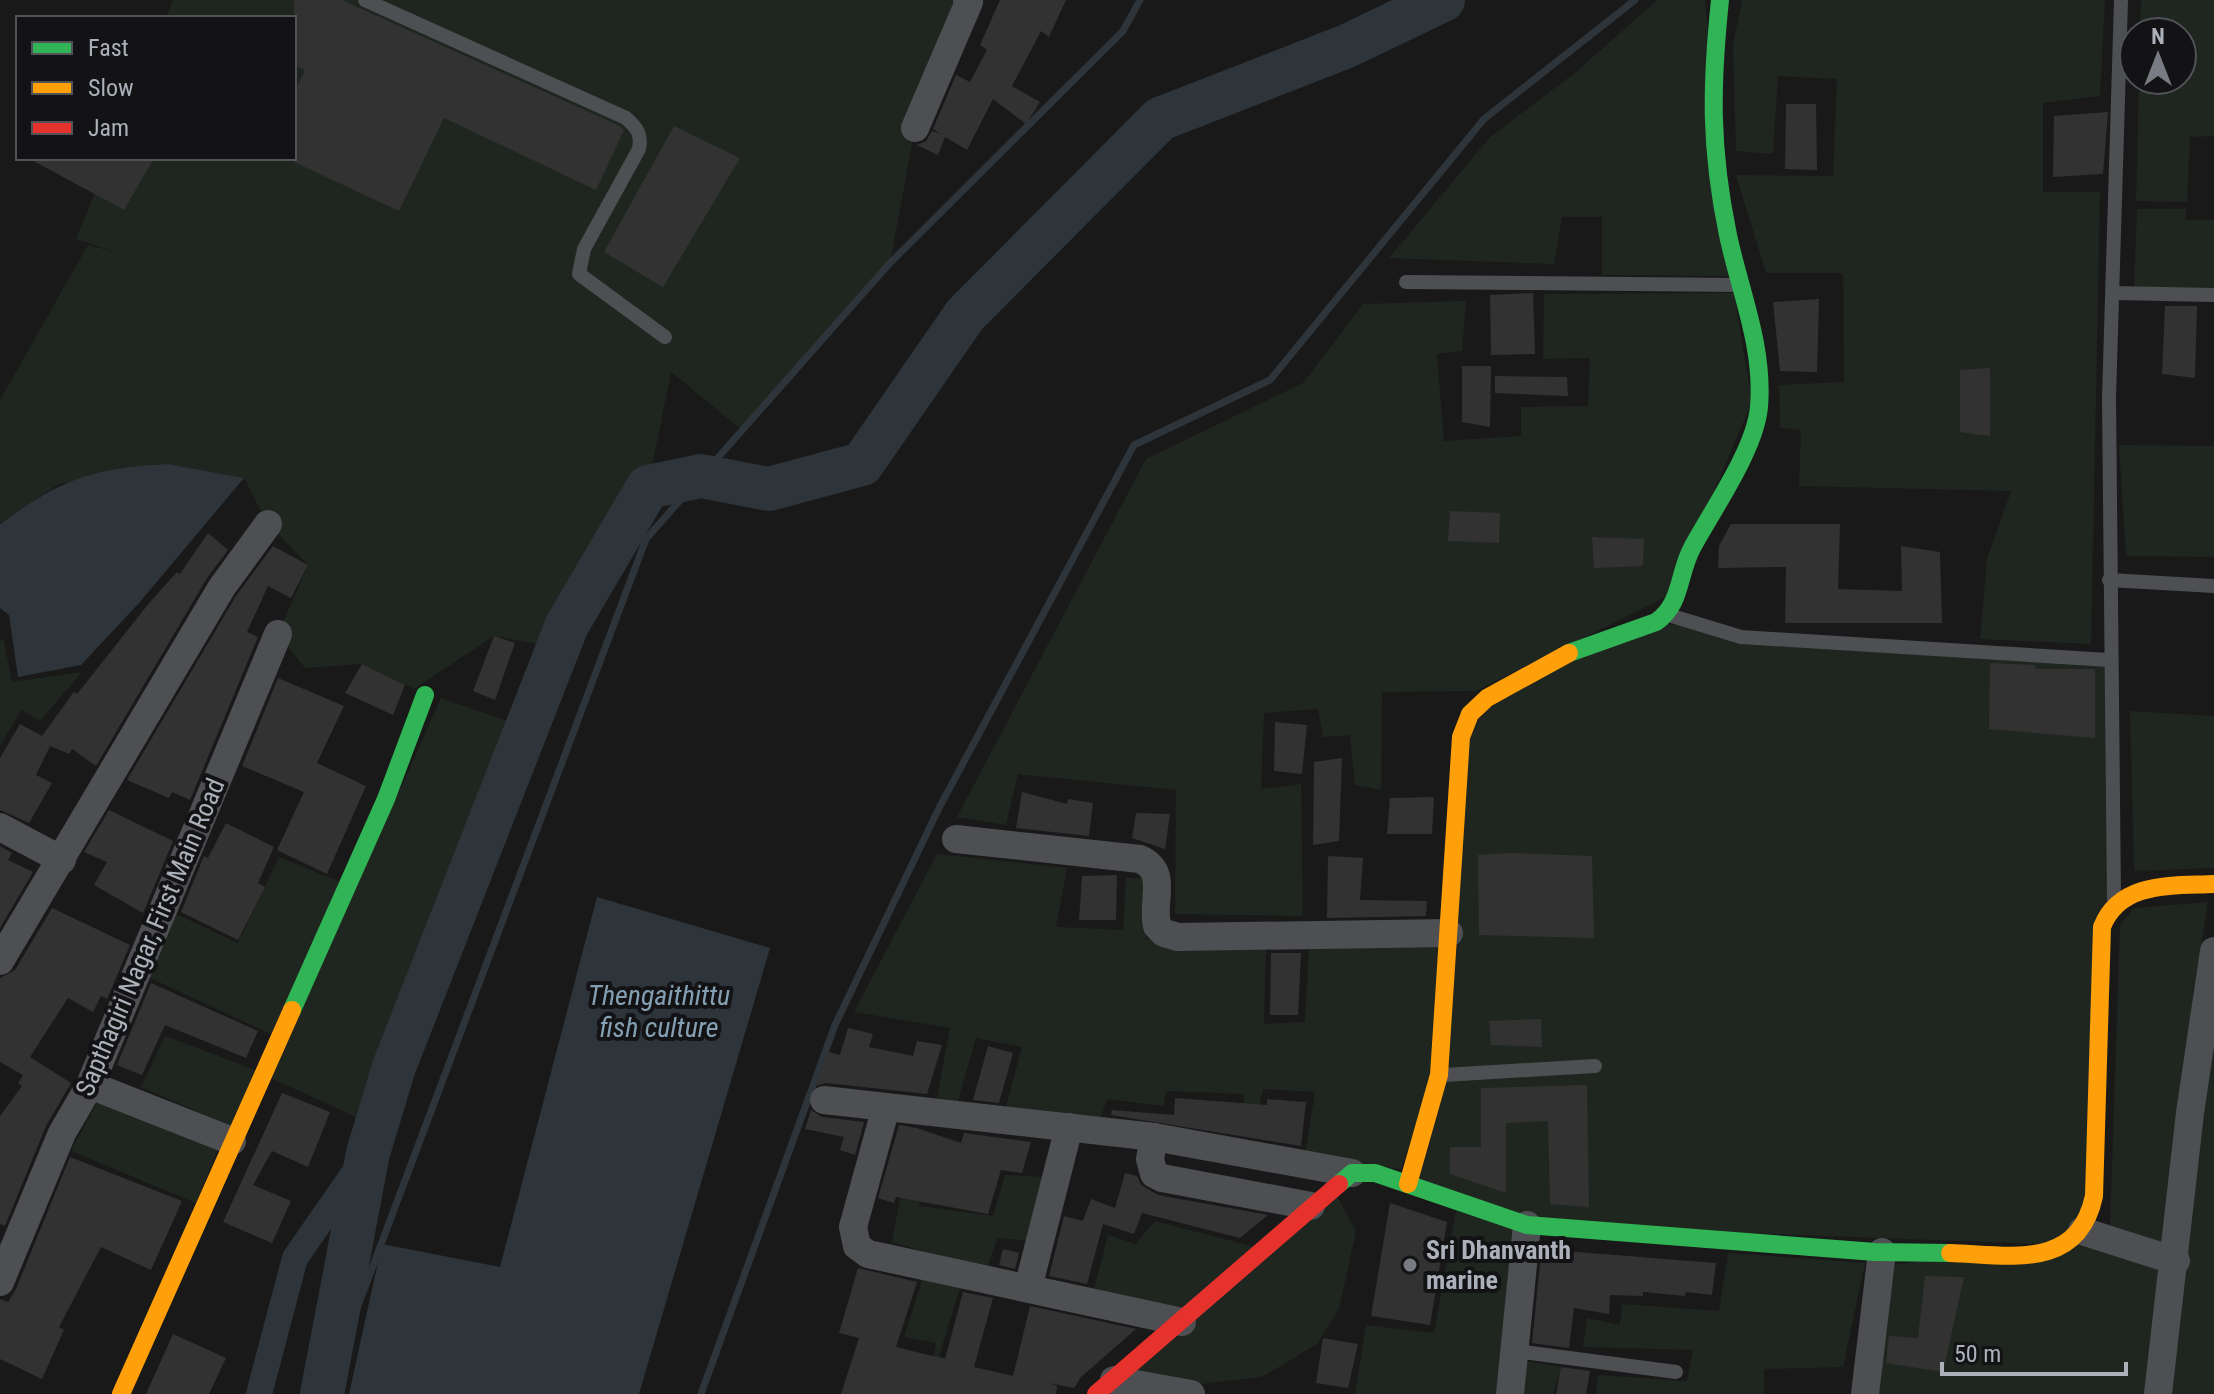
<svg xmlns="http://www.w3.org/2000/svg" width="2214" height="1394" font-family="'Roboto Condensed',sans-serif">
<style>
.green{fill:#1f2620}
.water{fill:#2d353b}
.lines{fill:none;stroke-linecap:round;stroke-linejoin:round}
.stream{stroke:#2d353b;stroke-width:7}
.canal{stroke:#2d353b;stroke-width:26}
.river{stroke:#2d353b;stroke-width:44}
.building{fill:#323233}
.lane{stroke:#4d4f52;stroke-width:14}
.street{stroke:#4d4f52;stroke-width:28}
.fast{stroke:#30b455;stroke-width:18}
.slow{stroke:#ff9f0a;stroke-width:18}
.jam{stroke:#e5322d;stroke-width:18}
.poi-dot{fill:#787b81;stroke:#131315;stroke-width:3}
.labels{text-anchor:middle;dominant-baseline:central;stroke-width:8;stroke-linejoin:round;paint-order:stroke}
.street-label{font-size:26px;fill:#abb0b9;stroke:#131315}
.poi-label{font-size:26px;font-weight:bold;fill:#abb0b9;stroke:#131315;text-anchor:start}
.water-label{font-size:28px;font-style:italic;fill:#849fb2;stroke:#131315}
</style>
<rect width="100%" height="100%" fill="#191919"/>
<g class="green">
<polygon points="173,0 956,0 915,128 890,263 742,430 671,372 648,487 543,645 494,636 414,689 362,664 305,668 278,634 308,565 268,524 244,478 168,464 59,484 0,523 0,400 88,245 119,253 76,239 109,158 294,158 294,18 166,18"/>
<polygon points="1657,0 1705,0 1730,276 1602,275 1602,217 1562,217 1554,264 1389,258 1490,137 1576,72"/>
<polygon points="1742,0 2105,0 2100,96 2043,103 2043,192 2100,192 2091,644 1980,639 1987,559 2011,491 1799,486 1801,430 1780,428 1779,385 1844,382 1843,273 1766,273 1736,175 1833,176 1837,79 1778,76 1773,154 1736,151 1733,45"/>
<polygon points="2141,0 2214,0 2214,136 2190,137 2187,202 2136,201 2139,80 2182,80 2182,32 2140,32"/>
<polygon points="2137,209 2186,209 2186,220 2214,220 2214,289 2134,288"/>
<polygon points="1734,293 1752,402 1670,595 1476,691 1382,692 1381,790 1355,785 1350,735 1323,737 1318,709 1264,713 1261,789 1301,784 1303,916 1175,914 1176,790 1018,774 1006,825 957,817 1146,459 1303,383 1363,304 1466,301 1462,351 1437,354 1444,441 1521,436 1521,407 1588,406 1590,358 1543,359 1544,294"/>
<polygon points="2119,445 2214,446 2214,557 2126,556"/>
<polygon points="1656,622 1712,630 2109,660 2114,887 2094,1196 2069,1245 1527,1225 1408,1184 1461,737 1514,683"/>
<polygon points="3,638 12,682 82,672 40,721 21,710 0,746 0,642"/>
<polygon points="441,698 516,724 365,1121 271,1078"/>
<polygon points="2130,711 2214,716 2214,868 2134,871"/>
<polygon points="937,854 1067,868 1056,927 1123,930 1126,878 1147,878 1146,939 1266,947 1264,1024 1305,1022 1309,946 1439,945 1431,1082 1401,1169 1305,1155 1315,1092 1263,1089 1259,1109 1244,1104 1243,1094 1166,1091 1164,1106 1107,1099 1100,1120 1005,1111 1022,1047 976,1038 958,1101 937,1098 950,1028 854,1012"/>
<polygon points="279,857 343,883 275,1036 148,977 176,914 238,943"/>
<polygon points="2208,902 2193,994 2169,1245 2110,1225 2120,925 2134,908"/>
<polygon points="2214,969 2214,1394 2158,1394"/>
<polygon points="165,1036 258,1071 232,1127 141,1087"/>
<polygon points="100,1097 219,1147 196,1203 71,1151"/>
<polygon points="1005,1175 1048,1177 1031,1241 997,1238 987,1270 892,1242 900,1199 914,1186 921,1186 919,1206 993,1216"/>
<polygon points="1335,1192 1356,1231 1339,1309 1317,1344 1262,1377 1200,1384 1134,1372"/>
<polygon points="1456,1211 1517,1230 1503,1394 1355,1394 1366,1325 1434,1333"/>
<polygon points="1155,1221 1255,1247 1179,1311 1093,1293 1108,1235 1135,1244"/>
<polygon points="2085,1239 2170,1266 2148,1394 1871,1394 1894,1265"/>
<polygon points="1728,1253 1865,1263 1843,1367 1764,1369 1764,1394 1596,1394 1598,1375 1687,1381 1693,1350 1583,1347 1587,1318 1620,1325 1622,1304 1719,1311"/>
<polygon points="924,1274 962,1282 939,1356 964,1365 927,1394 936,1343 904,1337"/>
<polygon points="1525,1361 1561,1367 1553,1394 1522,1394"/>
</g>
<g class="water">
<path d="M168,464L244,478L139,603L81,665L18,677L9,615L0,608V524C63,478 91,469 168,464Z"/>
<polygon points="597,897 770,948 639,1394 349,1394 382,1244 500,1267"/>
</g>
<g class="lines">
<g class="stream">
<polyline points="336,1394 347,1335 646,539 890,263 1123,31 1140,0"/>
<polyline points="701,1394 835,1025 939,808 1134,445 1270,380 1484,119 1635,0"/>
</g>
<polyline class="canal" points="259,1394 295,1258 368,1153"/>
<polyline class="river" points="322,1394 368,1153 394,1067 567,625 648,487 701,476 769,489 862,464 965,315 1160,119 1347,46 1443,0"/>
</g>
<g class="building">
<polygon points="294,0 342,0 620,126 624,130 596,190 444,118 399,211 294,162 294,93 305,70 294,65"/>
<polygon points="1000,0 1066,0 1049,37 1041,31 1012,86 1040,102 1026,124 993,99 967,150 945,137 938,155 917,145 926,141 932,131 941,134 933,129 956,75 970,82 987,50 980,45"/>
<polygon points="1786,104 1816,104 1817,170 1785,169"/>
<polygon points="2108,112 2103,174 2053,177 2054,116"/>
<polygon points="674,126 740,158 663,287 604,252"/>
<polygon points="28,158 154,158 124,210"/>
<polygon points="1533,293 1535,354 1491,355 1490,295"/>
<polygon points="1819,299 1817,372 1780,371 1773,302"/>
<polygon points="2165,306 2197,306 2195,378 2162,374"/>
<polygon points="1462,366 1491,366 1490,427 1462,422"/>
<polygon points="1990,368 1990,436 1960,432 1960,370"/>
<polygon points="1495,376 1567,377 1568,396 1495,393"/>
<polygon points="1450,511 1500,513 1499,543 1448,541"/>
<polygon points="1731,524 1840,524 1838,589 1902,591 1901,546 1940,552 1942,623 1785,623 1786,567 1718,568 1719,546"/>
<polygon points="208,533 228,550 207,578 96,766 72,749 69,754 50,746 36,775 52,783 29,823 0,810 0,758 20,724 42,736 74,692 77,694 150,602 177,572 180,574"/>
<polygon points="1592,537 1644,539 1643,566 1594,568"/>
<polygon points="273,546 308,565 291,598 268,586 247,632 258,637 190,800 172,792 169,798 127,780 236,596"/>
<polygon points="494,636 515,643 495,700 473,691"/>
<polygon points="1990,663 2035,665 2035,669 2095,669 2095,738 1989,729"/>
<polygon points="362,664 405,685 393,715 345,693"/>
<polygon points="278,678 344,706 317,763 366,786 327,874 277,850 304,792 242,766"/>
<polygon points="1275,722 1307,725 1302,774 1274,771"/>
<polygon points="1342,758 1339,841 1313,845 1314,762"/>
<polygon points="1022,792 1067,804 1068,799 1093,803 1089,836 1016,828"/>
<polygon points="1434,797 1432,834 1387,834 1390,798"/>
<polygon points="109,810 173,841 143,913 94,885 107,862 84,852"/>
<polygon points="1136,813 1170,814 1165,849 1132,838"/>
<polygon points="226,823 274,847 258,883 265,887 238,940 181,912 204,856 208,858"/>
<polygon points="0,846 12,853 8,860 33,872 0,928"/>
<polygon points="1509,853 1592,856 1594,938 1479,935 1478,855"/>
<polygon points="1328,856 1363,858 1360,900 1427,901 1426,916 1327,918"/>
<polygon points="1117,875 1116,920 1079,920 1082,876"/>
<polygon points="52,908 130,945 107,999 101,996 93,1012 68,998 30,1057 71,1083 46,1126 5,1226 0,1224 0,1116 22,1086 18,1083 23,1075 0,1062 0,978 15,970"/>
<polygon points="1271,953 1301,953 1298,1015 1270,1015"/>
<polygon points="151,983 258,1031 246,1058 165,1025 142,1075 117,1065"/>
<polygon points="1541,1019 1542,1047 1491,1045 1489,1021"/>
<polygon points="848,1028 873,1034 869,1047 913,1056 917,1041 942,1045 927,1094 826,1083 815,1086 828,1052 840,1055"/>
<polygon points="988,1046 1013,1053 999,1103 973,1100"/>
<polygon points="1587,1085 1589,1207 1550,1204 1548,1121 1506,1123 1506,1193 1450,1174 1450,1147 1481,1147 1481,1088"/>
<polygon points="282,1093 330,1112 308,1167 272,1151 253,1185 291,1201 272,1243 223,1222"/>
<polygon points="1175,1098 1267,1105 1267,1099 1306,1102 1301,1146 1111,1115 1112,1110 1174,1115"/>
<polygon points="811,1110 822,1117 864,1122 855,1155 840,1150 844,1137 805,1129"/>
<polygon points="899,1125 917,1128 961,1143 964,1133 1031,1142 1022,1173 1001,1170 988,1214 896,1197 894,1203 878,1198"/>
<polygon points="70,1157 182,1201 151,1270 101,1247 59,1327 64,1330 42,1379 0,1359 0,1299 8,1302 16,1289"/>
<polygon points="1125,1173 1137,1176 1141,1185 1158,1195 1268,1215 1240,1238 1142,1213 1134,1234 1103,1224 1087,1284 1049,1276 1064,1216 1083,1221 1091,1199 1115,1208"/>
<polygon points="1390,1203 1447,1222 1430,1325 1371,1316"/>
<polygon points="1003,1249 1019,1253 1015,1269 999,1265"/>
<polygon points="1552,1250 1716,1263 1712,1295 1686,1292 1685,1296 1643,1292 1643,1296 1610,1295 1609,1314 1574,1308 1569,1348 1532,1343 1541,1254 1552,1255"/>
<polygon points="858,1268 917,1282 896,1347 945,1359 963,1292 993,1298 974,1367 1013,1376 1030,1306 1136,1329 1081,1377 1074,1388 1049,1383 1057,1386 1056,1394 841,1394 859,1338 839,1333"/>
<polygon points="1925,1276 1964,1277 1943,1372 1886,1363 1889,1336 1918,1338"/>
<polygon points="173,1334 226,1358 209,1394 146,1394"/>
<polygon points="1323,1338 1358,1344 1348,1388 1316,1383"/>
<polygon points="1561,1367 1590,1371 1586,1394 1556,1394"/>
</g>
<g class="lines">
<g class="lane">
<path d="M365,0L626,118C637,128 642,134 639,149L584,249L579,274L665,337"/>
<polyline points="1406,282 1738,285"/>
<polyline points="2113,293 2214,295"/>
<polyline points="2109,580 2214,586"/>
<polyline points="1672,616 1741,637 2109,660"/>
<polyline points="2114,899 2109,398 2121,0"/>
<polyline points="1444,1075 1595,1066"/>
<polyline points="1515,1351 1676,1372"/>
</g>
<g class="street">
<polyline points="915,128 969,2 967,0"/>
<polyline points="0,827 62,860"/>
<path d="M956,839L1140,859C1169,872 1151,900 1157,926L1164,933L1178,937L1449,933"/>
<polyline points="0,961 222,587 268,524"/>
<polyline points="90,1085 232,1141"/>
<polyline points="824,1100 1154,1137 1352,1173"/>
<polyline points="886,1107 853,1227 857,1246 868,1254 1182,1322"/>
<polyline points="1154,1137 1150,1159 1154,1174 1162,1178 1311,1206"/>
<polyline points="2082,1231 2176,1261"/>
<polyline points="0,1282 62,1133 90,1085 278,634"/>
<polyline points="1028,1288 1069,1127"/>
<polyline points="1114,1380 1191,1394"/>
<polyline points="1510,1394 1527,1225"/>
<polyline points="1865,1394 1882,1252"/>
<polyline points="2158,1394 2190,1113 2214,951"/>
</g>
<g class="fast">
<path d="M1569,653L1656,622C1682,604 1678,574 1692,548C1713,509 1755,450 1759,407C1764,346 1740,292 1728,235C1710,148 1711,87 1720,0"/>
<polyline points="292,1010 386,799 425,695"/>
<polyline points="1339,1184 1352,1173 1375,1173 1527,1225 1875,1252 1950,1253"/>
</g>
<g class="slow">
<polyline points="1408,1184 1439,1075 1461,737 1470,714 1487,698 1569,653"/>
<path d="M1950,1253C2009,1255 2078,1271 2094,1196L2102,927C2120,881 2172,886 2214,884"/>
<polyline points="121,1394 292,1010"/>
</g>
<polyline class="jam" points="1096,1394 1339,1184"/>
</g>
<circle class="poi-dot" cx="1410" cy="1265" r="8"/>
<g class="labels">
<g class="street-label">
<text transform="translate(150 937) rotate(-67)">Sapthagiri Nagar, First Main Road</text>
</g>
<g class="poi-label">
<text x="1426" y="1250">Sri Dhanvanth<tspan x="1426" dy="30">marine</tspan></text>
</g>
<g class="water-label">
<text x="659" y="995">Thengaithittu<tspan x="659" dy="32">fish culture</tspan></text>
</g>
</g>
<rect x="16" y="16" width="280" height="144" fill="#131315" stroke="#505257" stroke-width="2"/>
<rect x="32" y="42" width="40" height="12" fill="#30b455" stroke="#505257" stroke-width="2"/>
<text x="88" y="56" font-size="24" fill="#abb0b9">Fast</text>
<rect x="32" y="82" width="40" height="12" fill="#ff9f0a" stroke="#505257" stroke-width="2"/>
<text x="88" y="96" font-size="24" fill="#abb0b9">Slow</text>
<rect x="32" y="122" width="40" height="12" fill="#e5322d" stroke="#505257" stroke-width="2"/>
<text x="88" y="136" font-size="24" fill="#abb0b9">Jam</text>
<g transform="translate(2158 56)"><circle r="38" fill="#131315" stroke="#505257" stroke-width="2"/>
<path d="M0-6L14 30L0 20L-14 30Z" fill="#787b81"/>
<text y="-12" font-size="22" font-weight="bold" text-anchor="middle" fill="#abb0b9">N</text>
</g>
<path d="M1942 1362v12h184v-12" fill="none" stroke="#abb0b9" stroke-width="4"/>
<text x="1954" y="1362" font-size="24" fill="#abb0b9" stroke="#131315" stroke-width="6" paint-order="stroke">50 m</text>
</svg>
